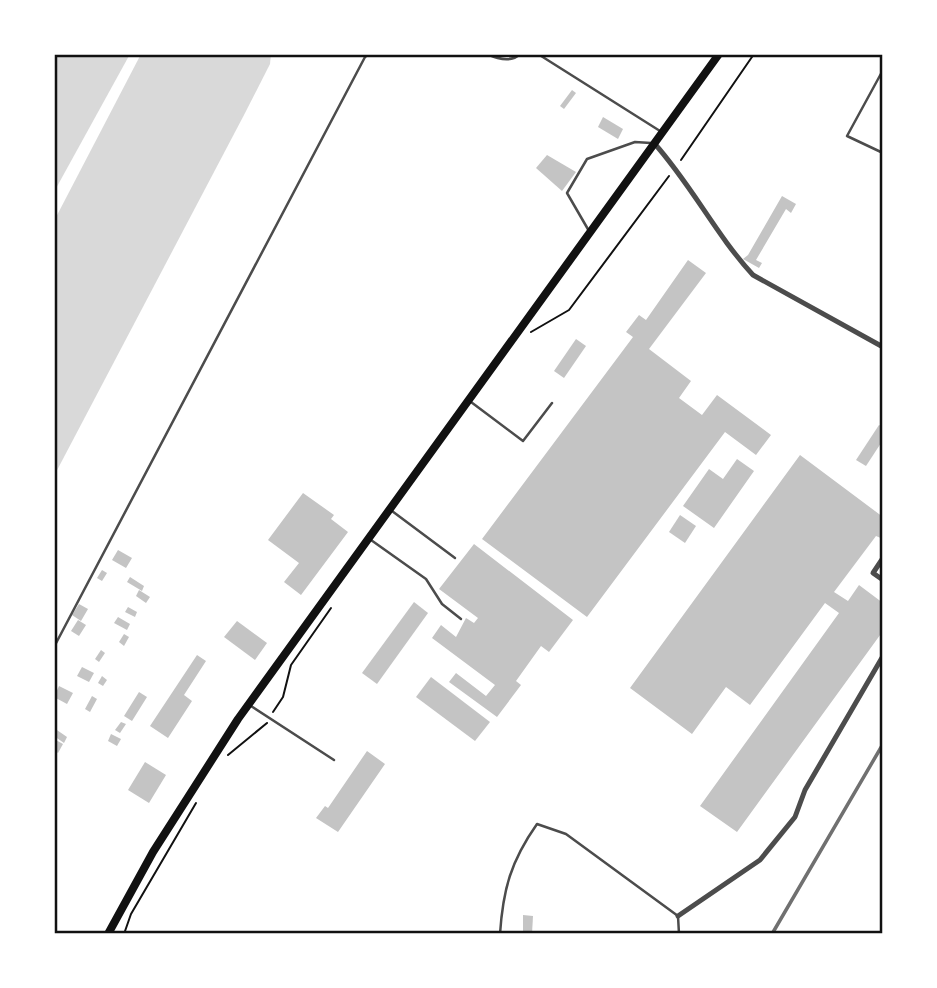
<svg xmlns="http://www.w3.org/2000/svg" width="937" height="988" font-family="'PT Sans',sans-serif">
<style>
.water{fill:#d9d9d9}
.building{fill:#c4c4c4}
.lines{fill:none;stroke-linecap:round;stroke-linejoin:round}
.path{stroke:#111;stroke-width:2}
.service{stroke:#4c4c4c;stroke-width:2.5}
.minor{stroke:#4c4c4c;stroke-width:5}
.secondary{stroke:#111;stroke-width:8}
.rail{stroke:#707070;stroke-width:3.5}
.neatline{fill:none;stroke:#111;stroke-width:2.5}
</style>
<rect width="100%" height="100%" fill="#fff"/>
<g class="water">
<polygon points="54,54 130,54 54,192"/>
<polygon points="141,54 271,54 270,64 244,115 54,476 54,221"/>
</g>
<g class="building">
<polygon points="572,90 576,93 564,109 560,106"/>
<polygon points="603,117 623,129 618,139 598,127"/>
<polygon points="547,155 576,172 562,191 536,168"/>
<polygon points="782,196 796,204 791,213 786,209 756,260 762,263 759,268 743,259 748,255"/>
<polygon points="688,260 706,273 649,349 691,381 679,398 702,415 717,395 771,435 756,455 725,432 587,617 482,539 633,337 626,332 639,315 646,320"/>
<polygon points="576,339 586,346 564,378 554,371"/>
<polygon points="879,425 883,427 883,440 866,466 856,460"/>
<polygon points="800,455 883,517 883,539 876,536 834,592 848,601 859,585 883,603 883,631 737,832 700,806 839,613 825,603 750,705 726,687 692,734 630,688"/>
<polygon points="737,459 754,471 714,528 683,506 709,469 723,479"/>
<polygon points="303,493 334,515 331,519 348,532 301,595 284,582 299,563 268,540"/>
<polygon points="680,515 696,526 685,543 669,532"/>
<polygon points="474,544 573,620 549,652 541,646 516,681 521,685 497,717 449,682 456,673 486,696 495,685 432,638 441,625 456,637 466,618 474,623 478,618 439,589"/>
<polygon points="118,550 132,558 126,568 112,560"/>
<polygon points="102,570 107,573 102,581 97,578"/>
<polygon points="130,577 144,586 142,591 127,582"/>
<polygon points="139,590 150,597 146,603 136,596"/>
<polygon points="414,602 428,613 377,684 362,673"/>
<polygon points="79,604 88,609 81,621 72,615"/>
<polygon points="128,607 137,612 135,617 125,612"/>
<polygon points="118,617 130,624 127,630 114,623"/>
<polygon points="78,620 86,625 79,636 71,631"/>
<polygon points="237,621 267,643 255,660 224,637"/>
<polygon points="124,634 129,637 124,646 119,642"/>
<polygon points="101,650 105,653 99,662 95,659"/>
<polygon points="197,655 206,661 184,695 192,701 168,738 150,726"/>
<polygon points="82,667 94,673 89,682 77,676"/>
<polygon points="102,676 107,680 103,686 98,683"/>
<polygon points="431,677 490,722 475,741 416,697"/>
<polygon points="59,686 73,693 67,704 54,697"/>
<polygon points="139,692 147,697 132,721 124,716"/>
<polygon points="92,696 97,699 90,712 85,709"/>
<polygon points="121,722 126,724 120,733 115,730"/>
<polygon points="54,728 67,737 64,743 54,736"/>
<polygon points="111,734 121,739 117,746 108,741"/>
<polygon points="54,739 63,744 58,753 54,750"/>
<polygon points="367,751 385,764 338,832 316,818 325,806 328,808"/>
<polygon points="145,762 166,775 149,803 128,790"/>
<polygon points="523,915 533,916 532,934 523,934"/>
</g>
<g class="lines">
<g class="path">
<polyline points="681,160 754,54"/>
<polyline points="531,332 569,310 669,176"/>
<polyline points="273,712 283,697 291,665 331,608"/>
<polyline points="228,755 267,723"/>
<polyline points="124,934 131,914 196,803"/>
</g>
<g class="service">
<path d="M487,54C498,59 511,63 520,54"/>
<polyline points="538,54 660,131"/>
<polyline points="883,70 847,136 883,153"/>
<polyline points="589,231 567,193 587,159 635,142 651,143"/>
<polyline points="471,402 523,441 552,403"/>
<polyline points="392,511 455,558"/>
<polyline points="371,540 426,579 442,604 461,619"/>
<polyline points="54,647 365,57 369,54"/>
<polyline points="251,706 334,760"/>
<path d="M500,934C503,889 511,861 537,824L566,834L678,916L679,934"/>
</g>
<g class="minor">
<path d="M654,143C691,184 716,235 753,275L883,347"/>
<polyline points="883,558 873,573 883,580"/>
<polyline points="678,916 760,860 795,817 805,790 883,656"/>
</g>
<polyline class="secondary" points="108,934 153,852 238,719 719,54"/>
<polyline class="rail" points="772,934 883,744"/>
</g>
<rect width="937" height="988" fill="none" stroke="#ffffff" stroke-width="112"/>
<rect x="56" y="56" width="825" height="876" class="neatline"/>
</svg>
